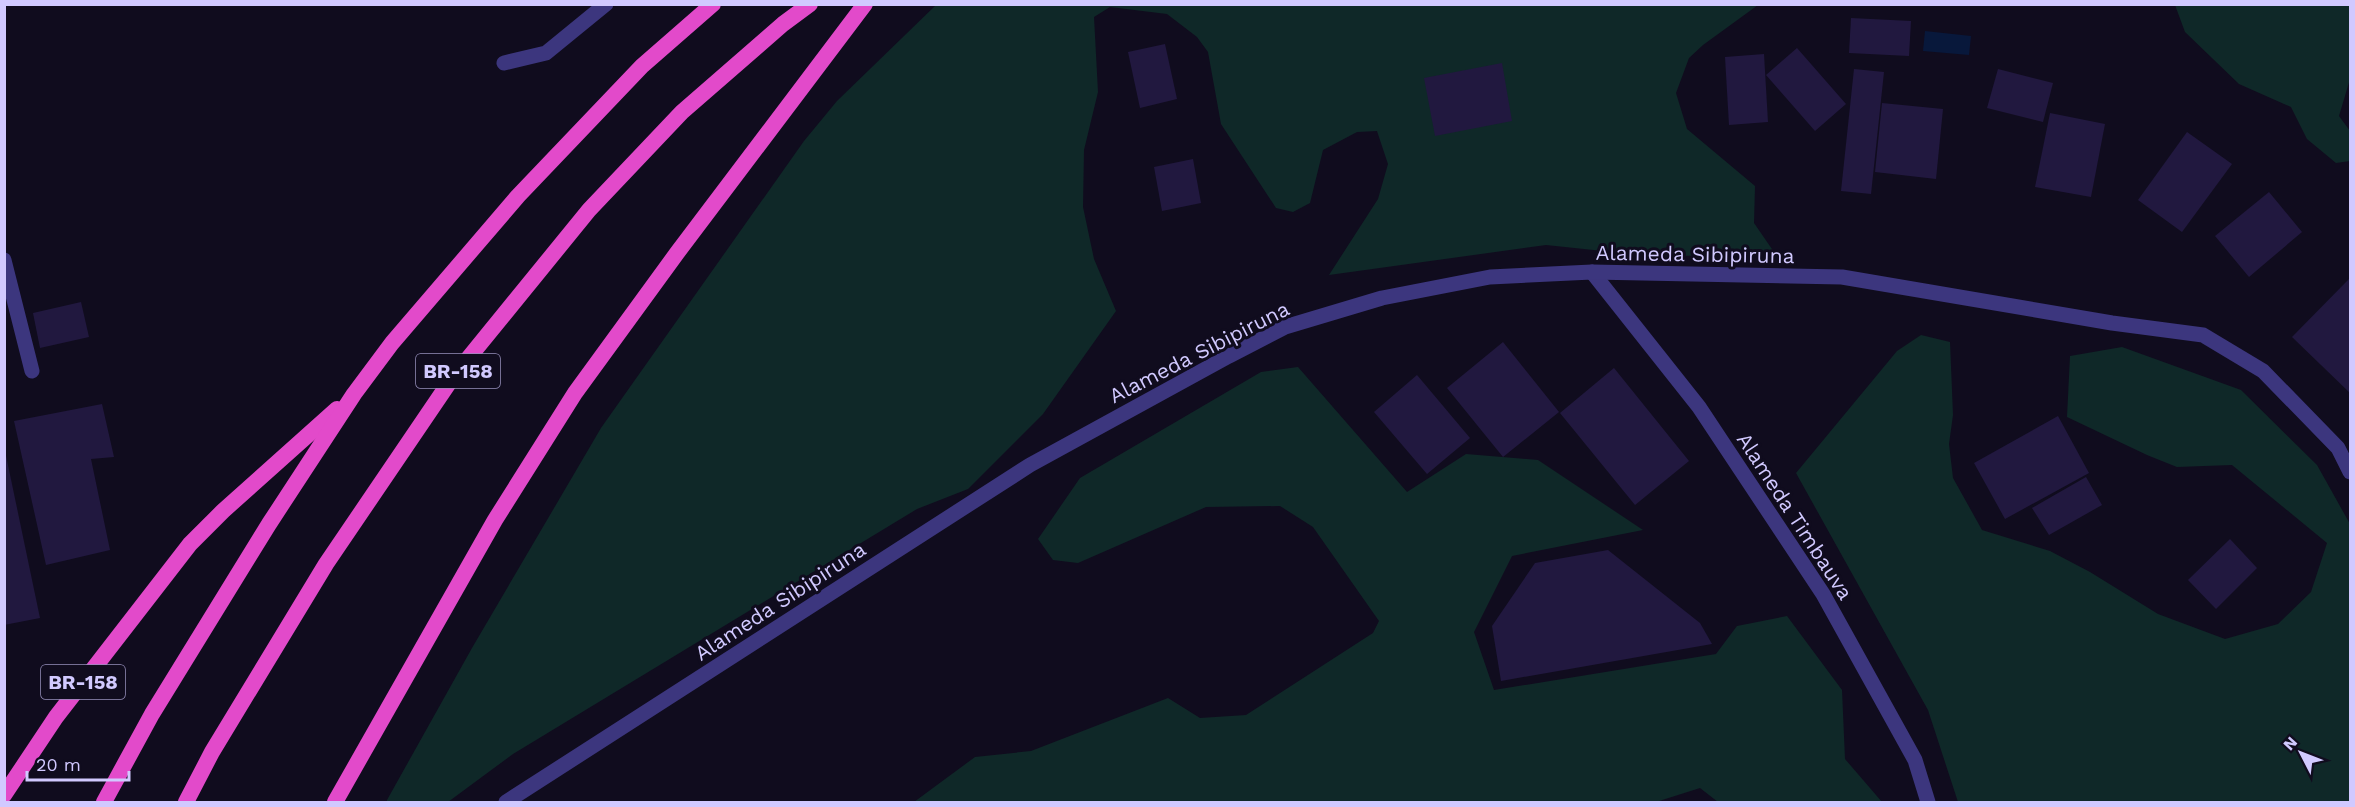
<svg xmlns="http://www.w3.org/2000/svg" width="2355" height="807" font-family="'Work Sans',sans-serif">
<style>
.green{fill:#0f2828}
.water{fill:#08183b}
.building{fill:#21183f}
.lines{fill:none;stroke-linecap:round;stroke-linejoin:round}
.minor{stroke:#3c367e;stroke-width:15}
.trunk{stroke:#e24aca;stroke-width:16}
.labels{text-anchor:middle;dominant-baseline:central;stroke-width:6;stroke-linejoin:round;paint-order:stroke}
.shield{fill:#100c1e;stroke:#9790bc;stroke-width:1.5}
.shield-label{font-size:20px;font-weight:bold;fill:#d1c9ff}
.street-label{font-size:21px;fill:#d1c9ff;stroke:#100c1e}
</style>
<rect width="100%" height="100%" fill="#100c1e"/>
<g class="green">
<polygon points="936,5 1758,5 1703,45 1689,58 1676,93 1687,129 1755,186 1754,223 1774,252 1660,257 1546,245 1329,275 1378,199 1388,164 1377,131 1357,132 1323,150 1310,203 1293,212 1276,208 1221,124 1208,52 1197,37 1167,14 1110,7 1094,17 1098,92 1084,150 1083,207 1094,259 1116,311 1043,414 968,489 917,509 513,754 448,802 387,802 387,800 472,648 601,428 804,141 837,101"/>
<polygon points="2175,5 2350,5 2350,79 2339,116 2350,131 2350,161 2336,163 2307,139 2291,107 2239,84 2185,32"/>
<polygon points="1921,335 1950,342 1953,415 1949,444 1953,478 1982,530 2050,551 2090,572 2158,614 2225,639 2278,624 2311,592 2327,543 2232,465 2177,467 2147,455 2067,417 2070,356 2122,347 2241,390 2317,465 2350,524 2350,802 1958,802 1928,710 1796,473 1897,351"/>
<polygon points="1298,367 1407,492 1466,454 1538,460 1643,530 1512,556 1474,632 1494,690 1716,654 1737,626 1787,616 1842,690 1845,759 1882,802 1718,802 1700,788 1656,802 914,802 975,757 1031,751 1168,698 1200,718 1246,715 1373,633 1379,621 1313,527 1280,506 1206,507 1078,563 1053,560 1038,539 1080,478 1261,372"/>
</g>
<polygon class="water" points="1925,31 1971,36 1969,55 1923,51"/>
<g class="building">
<polygon points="1851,18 1911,21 1909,56 1849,53"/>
<polygon points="1165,44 1177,99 1140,108 1128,52"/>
<polygon points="1797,48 1846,104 1815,131 1766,75"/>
<polygon points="1764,54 1768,122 1729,125 1725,57"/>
<polygon points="1502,63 1512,121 1435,136 1424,78"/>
<polygon points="1854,69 1884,72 1871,194 1841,191"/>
<polygon points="1998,69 2053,83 2043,122 1987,108"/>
<polygon points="1882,103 1943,109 1936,179 1875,172"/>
<polygon points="2050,113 2105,124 2091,197 2035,187"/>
<polygon points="2187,132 2232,164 2182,232 2138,200"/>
<polygon points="1193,159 1201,203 1162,211 1154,167"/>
<polygon points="2269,192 2302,232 2249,277 2215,236"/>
<polygon points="2349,279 2350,280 2350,393 2292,337"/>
<polygon points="81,302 89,337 40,348 33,313"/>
<polygon points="1503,342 1559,412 1503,457 1447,388"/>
<polygon points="1614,368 1689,461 1635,505 1560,413"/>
<polygon points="1417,375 1470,438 1427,474 1374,412"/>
<polygon points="102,404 114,457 91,459 110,550 46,565 14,421"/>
<polygon points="2058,416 2089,473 2005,519 1974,463"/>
<polygon points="4,446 40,618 4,625"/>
<polygon points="2086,477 2102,505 2049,535 2032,508"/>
<polygon points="2230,539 2257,568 2216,609 2188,580"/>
<polygon points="1608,550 1700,623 1712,644 1501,681 1492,626 1535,563"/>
</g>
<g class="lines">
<g class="minor">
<polyline points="504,63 546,53 606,4"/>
<polyline points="4,260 32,371"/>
<polyline points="1592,272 1699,407 1823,594 1915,760 1928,802"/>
<polyline points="506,802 1030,465 1229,356 1285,327 1382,298 1490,277 1592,272 1842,277 2112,323 2203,335 2263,371 2338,448 2350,472"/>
</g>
<g class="trunk">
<polyline points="4,795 56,717 190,544 223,511 337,409"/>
<polyline points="104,802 152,714 269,524 354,394 392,343 518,196 642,66 713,4"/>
<polyline points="186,802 212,752 326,564 453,377 589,210 682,112 783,24 810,4"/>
<polyline points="335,802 495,520 575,393 677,253 865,4"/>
</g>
</g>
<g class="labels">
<g class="shield">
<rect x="416" y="354" width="84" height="34" rx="4.5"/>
<rect x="41" y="665" width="84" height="34" rx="4.5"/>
</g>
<g class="shield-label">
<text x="458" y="371">BR-158</text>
<text x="83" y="682">BR-158</text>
</g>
<g class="street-label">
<text transform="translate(1695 254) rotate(1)">Alameda Sibipiruna</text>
<text transform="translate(1199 352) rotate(-27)">Alameda Sibipiruna</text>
<text transform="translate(1795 516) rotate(57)">Alameda Timbauva</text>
<text transform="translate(780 601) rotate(-33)">Alameda Sibipiruna</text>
</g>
</g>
<rect width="2355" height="807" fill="none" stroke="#d1c9ff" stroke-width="12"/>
<g transform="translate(2301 753) rotate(312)" stroke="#100c1e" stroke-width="4.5" paint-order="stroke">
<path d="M0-4.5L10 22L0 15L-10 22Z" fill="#d1c9ff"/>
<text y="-9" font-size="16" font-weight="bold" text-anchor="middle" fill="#d1c9ff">N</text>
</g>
<path d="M27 771v9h102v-9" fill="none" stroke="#d1c9ff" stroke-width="3"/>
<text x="36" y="771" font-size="18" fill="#d1c9ff" stroke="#100c1e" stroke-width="4.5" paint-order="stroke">20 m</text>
</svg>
